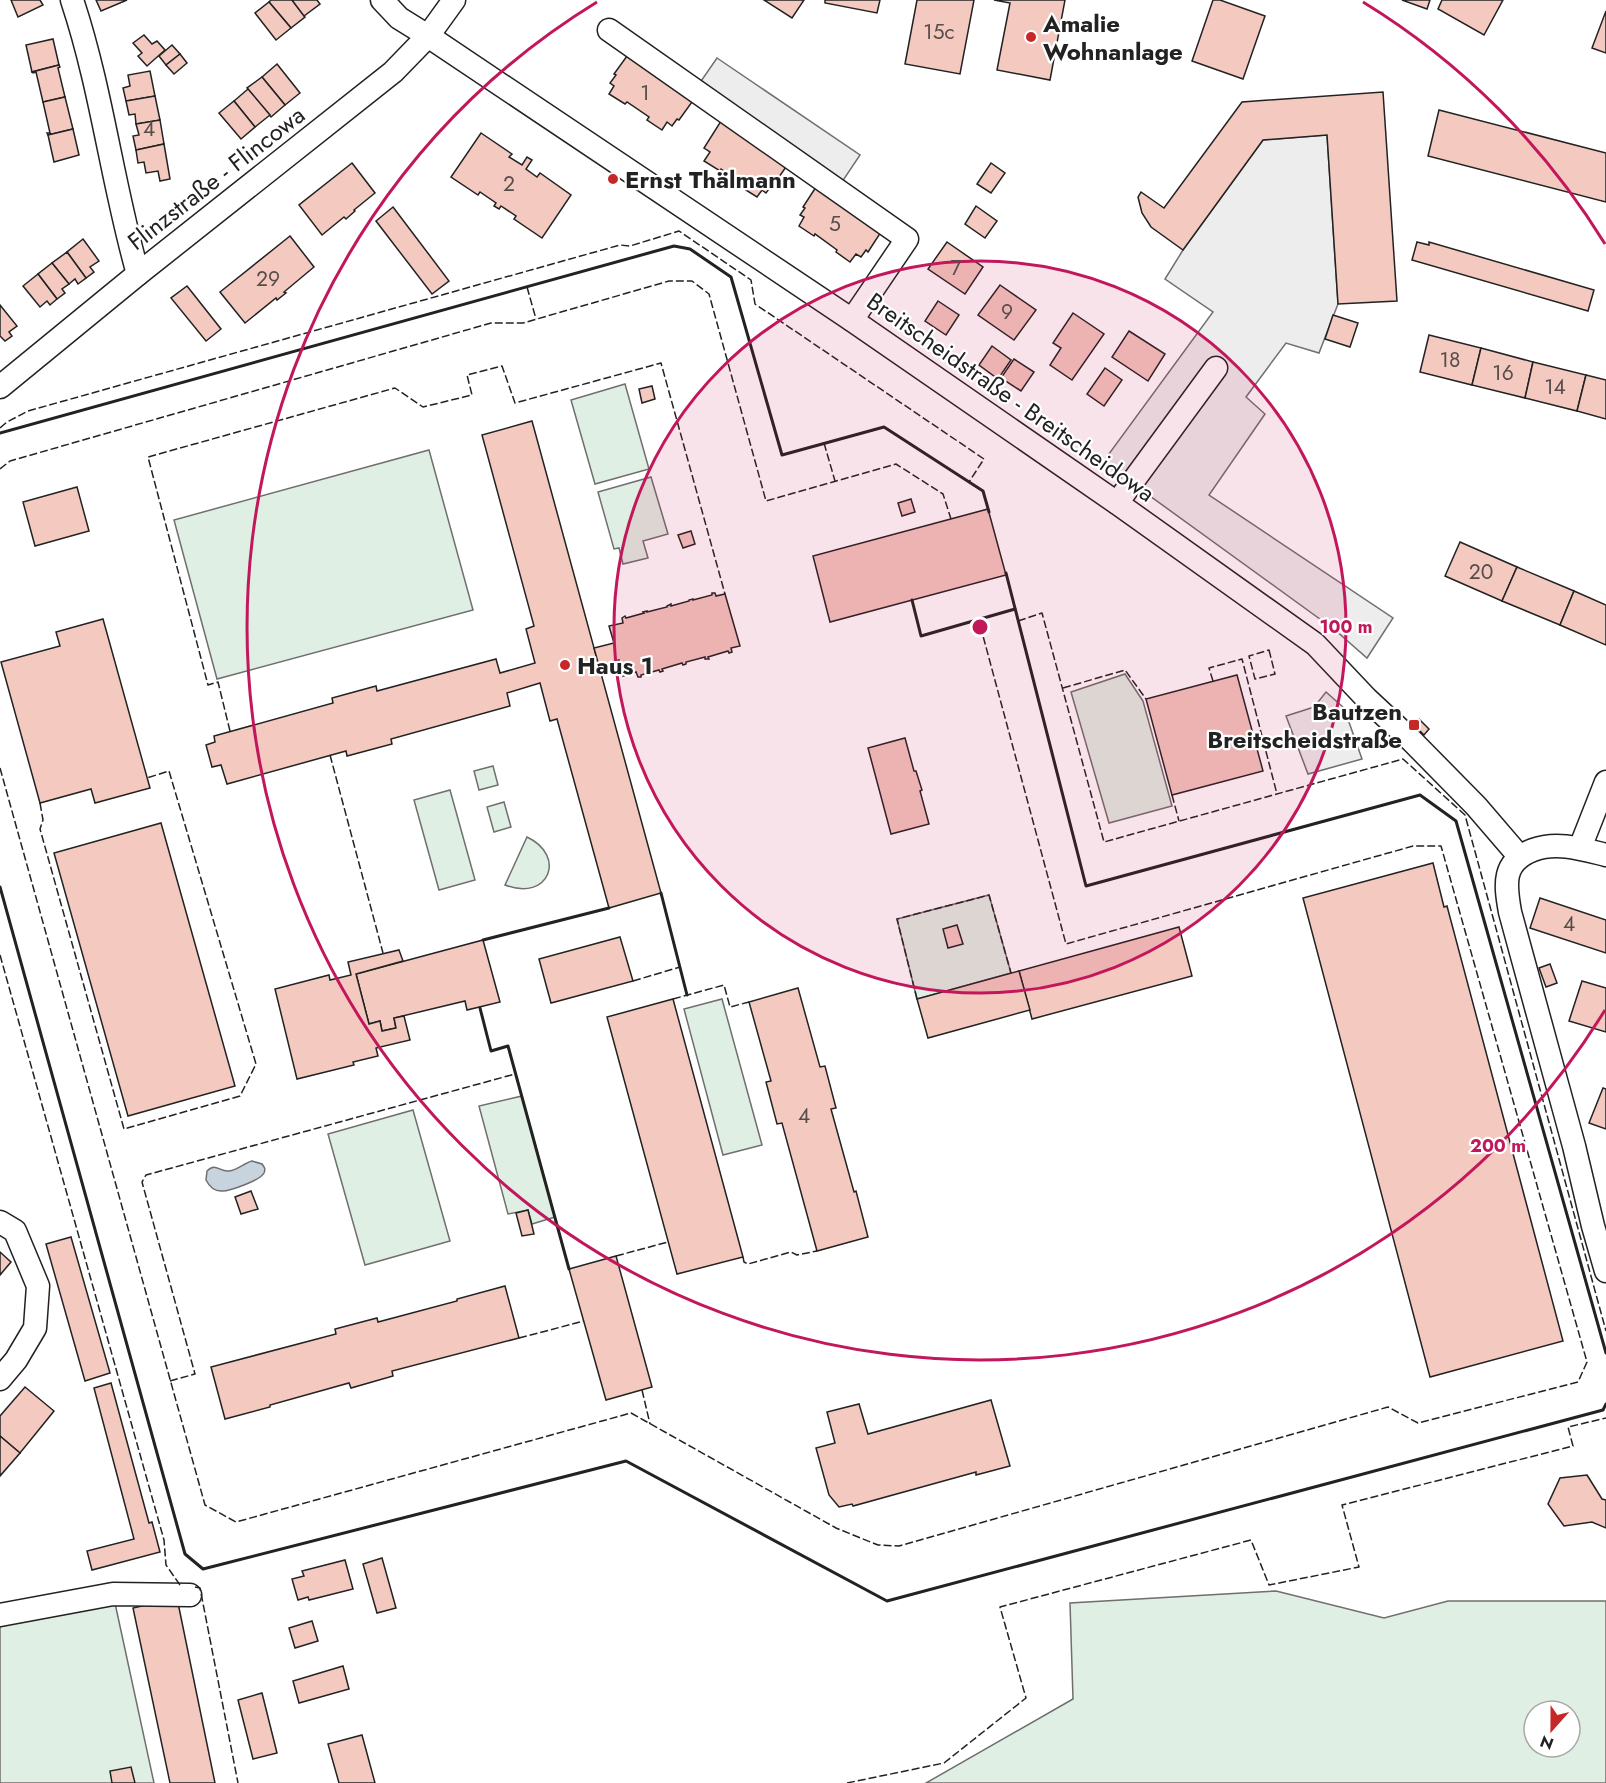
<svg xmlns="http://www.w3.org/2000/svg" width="1606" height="1783" font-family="Jost,sans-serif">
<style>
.green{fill:#e0efe3;stroke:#6f6f6f;stroke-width:1.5;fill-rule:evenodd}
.parking{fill:#ededed;stroke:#6f6f6f;stroke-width:1.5}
.water{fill:#c7d3dd;stroke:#6f6f6f;stroke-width:1.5}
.building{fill:#f3c9c0;stroke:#222;stroke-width:1.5}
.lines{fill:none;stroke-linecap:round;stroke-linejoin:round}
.minor-casing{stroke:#222;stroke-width:25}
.minor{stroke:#fff;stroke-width:22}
.fence{stroke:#222;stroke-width:1.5;stroke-dasharray:8 3;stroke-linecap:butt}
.wall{stroke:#222;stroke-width:3}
.ring{fill:none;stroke:#c2185b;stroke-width:3}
.poi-dot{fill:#c62828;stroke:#fff;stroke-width:2}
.labels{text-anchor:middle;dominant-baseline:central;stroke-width:4.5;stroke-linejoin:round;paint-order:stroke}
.number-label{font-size:21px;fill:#564c4a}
.poi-label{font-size:24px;font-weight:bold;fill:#222;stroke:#fff;text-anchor:start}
.street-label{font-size:24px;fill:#222;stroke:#fff}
.centre{fill:#c2185b;stroke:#fff;stroke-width:3}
.ring-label{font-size:18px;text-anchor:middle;font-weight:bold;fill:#c2185b;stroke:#fff;stroke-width:4.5;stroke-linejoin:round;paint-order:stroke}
</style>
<rect width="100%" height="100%" fill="#fff"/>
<g class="green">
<polygon points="625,384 649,469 595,484 571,400"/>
<polygon points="429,450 473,610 217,679 174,520"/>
<polygon points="651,477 668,534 643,541 648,558 623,564 619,548 614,549 598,492"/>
<polygon points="1125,674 1143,701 1172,806 1109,823 1071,692"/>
<polygon points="493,766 498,785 479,790 474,771"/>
<polygon points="450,790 475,880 439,890 414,800"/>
<polygon points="504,802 511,827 494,832 487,807"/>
<path d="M527,837C567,856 549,902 505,885Z"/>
<polygon points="989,895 1011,973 917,999 897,919"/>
<polygon points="722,999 762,1145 723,1155 684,1009"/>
<polygon points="522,1096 555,1217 532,1224 528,1210 508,1214 479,1106"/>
<polygon points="413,1110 450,1241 365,1265 328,1134"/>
<path d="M1276,1591L1384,1618L1448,1601H1606V1783H926L1073,1699L1070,1603ZM1534,1711H1570V1747H1534Z"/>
<polygon points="113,1594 154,1783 0,1783 0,1615"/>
</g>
<g class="parking">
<polygon points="717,58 860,155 842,182 699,84"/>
<polygon points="1327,135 1338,304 1319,353 1286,343 1246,397 1265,414 1209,495 1393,618 1367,658 1335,630 1103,462 1213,312 1165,279 1183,250 1263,140"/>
<polygon points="1326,692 1344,708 1362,759 1308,774 1286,716 1311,708 1315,706"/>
</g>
<path class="water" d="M252,1161L262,1164C264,1167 266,1168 264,1173C261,1180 228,1192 221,1191C214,1191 209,1186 206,1180L207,1171C216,1162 219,1172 229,1171C238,1170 244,1163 252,1161Z"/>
<g class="building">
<polygon points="11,0 40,0 43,5 18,17"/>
<polygon points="96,0 127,0 101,11"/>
<polygon points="271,0 292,0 305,17 291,28 269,2"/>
<polygon points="292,0 317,0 320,4 304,16"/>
<polygon points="764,0 804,0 792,18"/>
<polygon points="825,0 880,0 877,13 825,3"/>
<polygon points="917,0 974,0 960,74 905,64"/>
<polygon points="994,0 1065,0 1050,80 997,70 1010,3"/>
<polygon points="1213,0 1220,0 1265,16 1243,79 1192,61"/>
<polygon points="1402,0 1430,0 1427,9"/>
<polygon points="1442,0 1503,0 1484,35 1438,9"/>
<polygon points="269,2 291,28 276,40 255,13"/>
<polygon points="1606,11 1606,53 1592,48"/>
<polygon points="144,35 152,44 157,41 165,50 147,66 138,56 142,53 133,43"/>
<polygon points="53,39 59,65 32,72 26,45"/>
<polygon points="172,45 180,54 166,65 159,56"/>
<polygon points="180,54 187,63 174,74 166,65"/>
<polygon points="627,56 692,102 679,120 677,119 672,126 667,122 662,130 647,120 649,117 627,102 625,104 609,94 614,86 610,83 616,75 614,74"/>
<polygon points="277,64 300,93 285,105 262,77"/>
<polygon points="59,65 60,67 58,68 65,97 43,102 36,72 33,73 32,72"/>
<polygon points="150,71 155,96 126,101 123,88 130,86 128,75"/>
<polygon points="262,77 285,105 271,117 247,88"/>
<polygon points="248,89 270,115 255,127 234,101"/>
<polygon points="1383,92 1397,301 1338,304 1327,135 1263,140 1183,250 1151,227 1142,213 1138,197 1141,192 1164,208 1242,102"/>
<polygon points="155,96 160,120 136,124 135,114 129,115 126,101"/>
<polygon points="65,97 73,129 48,135 47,133 50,133 43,102"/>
<polygon points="234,101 255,127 241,139 219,113"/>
<polygon points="1439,110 1606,153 1606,202 1428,156"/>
<polygon points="160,120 164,144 136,150 133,136 139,135 136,124"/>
<polygon points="721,121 786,167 772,187 771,186 766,193 762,190 757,197 741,187 743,184 721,169 720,171 704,161 710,152 704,148"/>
<polygon points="73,129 79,155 54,162 48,135"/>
<polygon points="481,133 512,154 509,157 522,165 527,157 532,160 526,169 537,177 540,173 571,195 542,238 514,219 516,216 501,206 499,209 494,206 496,203 480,192 478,195 451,177"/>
<polygon points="164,144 170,179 160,181 158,171 146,173 144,162 138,163 136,150"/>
<polygon points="352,163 375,193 354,210 355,211 346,219 344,217 322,235 299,205"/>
<polygon points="991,163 1005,173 991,193 977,184"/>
<polygon points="816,187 881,232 868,252 866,250 861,257 856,254 850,262 836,252 837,250 815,234 814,236 799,226 804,217 800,215 805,208 803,207"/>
<polygon points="976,206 997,221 985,238 965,224"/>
<polygon points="393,207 449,281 432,294 376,221"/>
<polygon points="290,236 314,267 284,292 286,293 277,300 276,298 245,323 220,292"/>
<polygon points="83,239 99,261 90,267 94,272 86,278 67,252"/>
<polygon points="947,242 983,267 965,294 928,269"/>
<polygon points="1417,242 1429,245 1429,242 1594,290 1588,311 1412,260"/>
<polygon points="67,252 86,278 78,284 75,279 69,284 52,263"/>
<polygon points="52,263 69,284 62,289 65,293 57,299 38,274"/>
<polygon points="38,274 57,299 50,305 47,301 40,307 23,286"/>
<polygon points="1000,285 1036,310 1014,340 978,315"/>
<polygon points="187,286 221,329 206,341 171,298"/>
<polygon points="938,301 959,315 946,335 925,321"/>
<polygon points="0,305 17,326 9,332 12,336 5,341 0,336"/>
<polygon points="1073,313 1104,334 1072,380 1050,365 1061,348 1053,343"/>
<polygon points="1333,315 1358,323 1350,347 1325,339"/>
<polygon points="1129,331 1165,354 1148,381 1112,357"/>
<polygon points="1429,335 1481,348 1472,385 1420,372"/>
<polygon points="992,346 1011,360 998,379 979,365"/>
<polygon points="1481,348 1533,362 1525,398 1472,385"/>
<polygon points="1014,359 1034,372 1021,391 1001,378"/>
<polygon points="1533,362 1586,375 1577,411 1525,398"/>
<polygon points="1105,368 1122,380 1104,406 1087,394"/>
<polygon points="1586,375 1606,380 1606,419 1577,411"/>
<polygon points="652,386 655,399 642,403 639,389"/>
<polygon points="532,421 661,893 609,908 557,719 550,721 540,683 507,693 510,706 391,739 392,744 347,756 346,751 227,784 221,765 212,767 206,745 215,742 214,736 333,703 332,698 376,686 377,691 496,659 500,673 535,663 526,629 534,626 482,435"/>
<polygon points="77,487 89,531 35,546 23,502"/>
<polygon points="911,499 915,512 902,516 898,503"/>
<polygon points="988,509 1006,575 830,622 813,556"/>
<polygon points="691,531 695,544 683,548 678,535"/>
<polygon points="1460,542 1517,567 1502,601 1445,576"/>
<polygon points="1517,567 1574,591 1560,625 1502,601"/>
<polygon points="1574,591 1606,605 1606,645 1560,625"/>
<polygon points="712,593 715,593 716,596 725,594 740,646 731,648 732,652 729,653 728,651 708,657 709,659 705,659 705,657 686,662 686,664 683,665 682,663 662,669 663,671 660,672 659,670 641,675 641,677 638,677 636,672 623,676 619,660 599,666 594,648 614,643 609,626 623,623 622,618 625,616 626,618 644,613 643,612 647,611 647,612 667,607 667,606 671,604 671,606 689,601 689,600 693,599 693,600 712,595"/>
<polygon points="103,619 150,788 95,803 91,789 40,803 1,662 60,646 56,632"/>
<polygon points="1237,675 1263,771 1172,795 1146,699"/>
<polygon points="1419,719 1429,729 1424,735 1414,725"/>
<polygon points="905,738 914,771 916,771 922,790 920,791 929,824 891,834 868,748"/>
<polygon points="161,823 235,1086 128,1116 54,853"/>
<polygon points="1433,863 1444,907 1447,906 1563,1341 1430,1377 1303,898"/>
<polygon points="1540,898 1606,920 1606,953 1530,928"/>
<polygon points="957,925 963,944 948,948 943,929"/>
<polygon points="1179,927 1192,976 1032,1019 1019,971"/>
<polygon points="620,937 633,981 551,1003 539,959"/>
<polygon points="483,940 500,1002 467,1010 465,1001 394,1018 396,1028 382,1031 380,1021 369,1024 356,974"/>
<polygon points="399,950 403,961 356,974 369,1024 380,1021 382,1031 396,1028 394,1018 404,1016 410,1040 376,1048 378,1056 353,1062 354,1065 297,1079 275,989 329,975 330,980 351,975 348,962"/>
<polygon points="1550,964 1557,983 1546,987 1539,968"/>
<polygon points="1019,971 1030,1010 928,1038 917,999"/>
<polygon points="1582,981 1606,988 1606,1032 1569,1021"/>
<polygon points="798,988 820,1067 825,1066 836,1108 831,1109 854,1192 856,1191 868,1237 817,1251 782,1123 777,1124 766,1082 771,1081 749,1002"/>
<polygon points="673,999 743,1257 677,1274 607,1017"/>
<polygon points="1603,1088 1606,1089 1606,1129 1589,1123"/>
<polygon points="251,1191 258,1209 241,1214 235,1197"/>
<polygon points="528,1210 534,1234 522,1236 516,1213"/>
<polygon points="71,1237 110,1373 85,1381 46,1244"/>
<polygon points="0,1252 11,1262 0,1275"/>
<polygon points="616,1256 652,1387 606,1400 569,1269"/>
<polygon points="505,1286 519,1338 392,1371 393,1376 351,1388 349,1383 270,1405 270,1407 225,1419 211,1367 336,1334 335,1329 377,1318 378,1322 457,1301 457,1299"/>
<polygon points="111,1383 149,1523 152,1522 160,1552 92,1570 87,1551 134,1539 94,1388"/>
<polygon points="25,1387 54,1411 20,1453 0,1436 0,1416"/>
<polygon points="991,1400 1010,1466 976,1475 976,1472 853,1506 852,1504 839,1507 829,1495 816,1448 835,1443 827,1412 859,1404 868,1434"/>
<polygon points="0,1436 20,1453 0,1476"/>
<polygon points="1587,1475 1602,1499 1606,1500 1606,1528 1592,1522 1564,1526 1548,1504 1560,1478"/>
<polygon points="382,1558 396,1608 377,1613 363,1564"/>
<polygon points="345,1560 353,1589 309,1600 308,1597 298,1600 292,1579 304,1576 302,1571"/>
<polygon points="177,1598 215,1783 170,1783 133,1608"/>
<polygon points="312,1621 318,1641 295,1648 289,1628"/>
<polygon points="343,1666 349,1689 299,1703 293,1681"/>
<polygon points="262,1693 277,1753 253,1759 238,1700"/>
<polygon points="362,1735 375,1783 339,1783 328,1744"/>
<polygon points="131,1767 135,1783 112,1783 110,1771"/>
</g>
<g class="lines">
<g class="minor-casing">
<g id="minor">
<path d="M72,0C102,90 112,183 138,274"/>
<polyline points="382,0 399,18 428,36 852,320 1117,503 1315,644 1367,699 1411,740 1476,806 1519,856"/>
<polyline points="609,30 907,239 852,320"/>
<polyline points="0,387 138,274 393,72 428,36 454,0"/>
<polyline points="1117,503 1216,368"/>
<polyline points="1580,848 1606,782"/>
<path d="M1606,855C1582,849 1557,841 1533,850C1502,862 1505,884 1510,912L1574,1146L1593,1226L1606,1271"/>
<polyline points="0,1222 15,1231 38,1286 35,1328 16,1360 0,1379"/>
<polyline points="0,1615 113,1594 190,1595"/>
</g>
</g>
<use href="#minor" class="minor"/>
<g class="fence">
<polyline points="527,287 536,319"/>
<polyline points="0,428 7,422 28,411 620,245 630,246 679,231 751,280 755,304 984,459 969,482"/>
<polyline points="824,443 835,481"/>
<polyline points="0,469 10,461 491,323 523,323 669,281 692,281 709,294 766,501 896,464 943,494 951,519"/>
<polyline points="1018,621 1042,613 1104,842 1403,759 1465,815 1606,1331"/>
<polygon points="1269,650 1275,674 1255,679 1249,656"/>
<polyline points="1213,681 1209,668 1242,659 1277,794"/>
<polyline points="1063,688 1125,670 1146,699"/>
<polyline points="230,731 218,682 208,685 148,457 395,388 423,407 472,395 467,375 502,366 515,403 661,363 725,594"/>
<polyline points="330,755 383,953"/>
<polyline points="0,768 205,1505 236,1522 631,1413 836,1528 878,1545 899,1546 1388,1407 1418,1423 1578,1382 1587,1362 1441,846 1413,846 1066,944 979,621"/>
<polyline points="1172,795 1179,821"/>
<polyline points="40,803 43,820 40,829 124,1129 240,1096 256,1064 169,771 147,778"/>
<polyline points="0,955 164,1540 166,1565 180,1585 183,1585"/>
<polyline points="633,981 680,967"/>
<polyline points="673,999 724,985 730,1007 749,1002"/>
<polyline points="917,999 897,919 989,895 1011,973"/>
<polyline points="616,1256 668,1242"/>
<polyline points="743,1257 744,1262 748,1264 791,1252 797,1255 817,1251"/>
<polyline points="519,1338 584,1321"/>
<polyline points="170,1381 195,1374 142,1182 146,1175 515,1074"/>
<polyline points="642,1390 650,1424"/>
<polyline points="195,1587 200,1588 238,1783"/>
<polyline points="847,1783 944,1763 1026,1698 1000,1607 1251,1540 1269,1585 1359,1567 1342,1505 1573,1446 1568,1427 1606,1418"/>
</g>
<g class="wall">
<polyline points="0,433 674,246 690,249 731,277 782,455 884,427 983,491 989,512"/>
<polyline points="1006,573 1086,886 1420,795 1456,821 1606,1353"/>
<polyline points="912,600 921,636 1015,609"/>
<polyline points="0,887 185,1554 203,1569 626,1461 887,1601 1603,1410 1606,1404"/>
<polyline points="661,893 687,995"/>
<polyline points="483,940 609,908"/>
<polyline points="480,1008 491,1051 508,1046 569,1269"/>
</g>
</g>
<circle cx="980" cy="627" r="366" fill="#c2185b" fill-opacity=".12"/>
<g class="ring">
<circle cx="980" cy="627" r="366"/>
<path d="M1605 1010A733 733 0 1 1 597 2M1363 2A733 733 0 0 1 1605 244"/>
</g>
<g class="poi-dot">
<circle cx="1031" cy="37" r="6"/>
<circle cx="613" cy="179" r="6"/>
<circle cx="565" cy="665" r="6"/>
<rect x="1408" y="719" width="12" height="12" rx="3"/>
</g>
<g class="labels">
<g class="number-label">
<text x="939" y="32">15c</text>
<text x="645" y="93">1</text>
<text x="149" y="129">4</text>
<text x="509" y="184">2</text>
<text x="835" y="224">5</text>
<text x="956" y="268">7</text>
<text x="268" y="279">29</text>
<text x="1007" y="312">9</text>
<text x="1450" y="360">18</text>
<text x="1503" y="373">16</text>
<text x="1555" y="387">14</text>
<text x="1481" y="572">20</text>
<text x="1569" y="924">4</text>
<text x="804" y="1116">4</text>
</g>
<g class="poi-label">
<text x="1043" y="23">Amalie<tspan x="1043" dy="28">Wohnanlage</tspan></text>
<text x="625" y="179">Ernst Thälmann</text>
<text x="577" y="665">Haus 1</text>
<text x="1402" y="711" text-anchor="end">Bautzen<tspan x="1402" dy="28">Breitscheidstraße</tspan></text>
</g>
<g class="street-label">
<text transform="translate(216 178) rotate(-38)">Flinzstraße - Flincowa</text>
<text transform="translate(1011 397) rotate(35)">Breitscheidstraße - Breitscheidowa</text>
</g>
</g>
<circle cx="980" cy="627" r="9" class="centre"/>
<g class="ring-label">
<text x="1346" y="633">100 m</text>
<text x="1498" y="1152">200 m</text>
</g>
<g transform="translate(1552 1729) rotate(201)"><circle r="28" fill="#ffffff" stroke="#a7a7a7" stroke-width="1.5"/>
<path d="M0-4.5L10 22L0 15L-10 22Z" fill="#c62828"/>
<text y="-9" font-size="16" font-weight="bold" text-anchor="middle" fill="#222222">N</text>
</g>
</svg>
